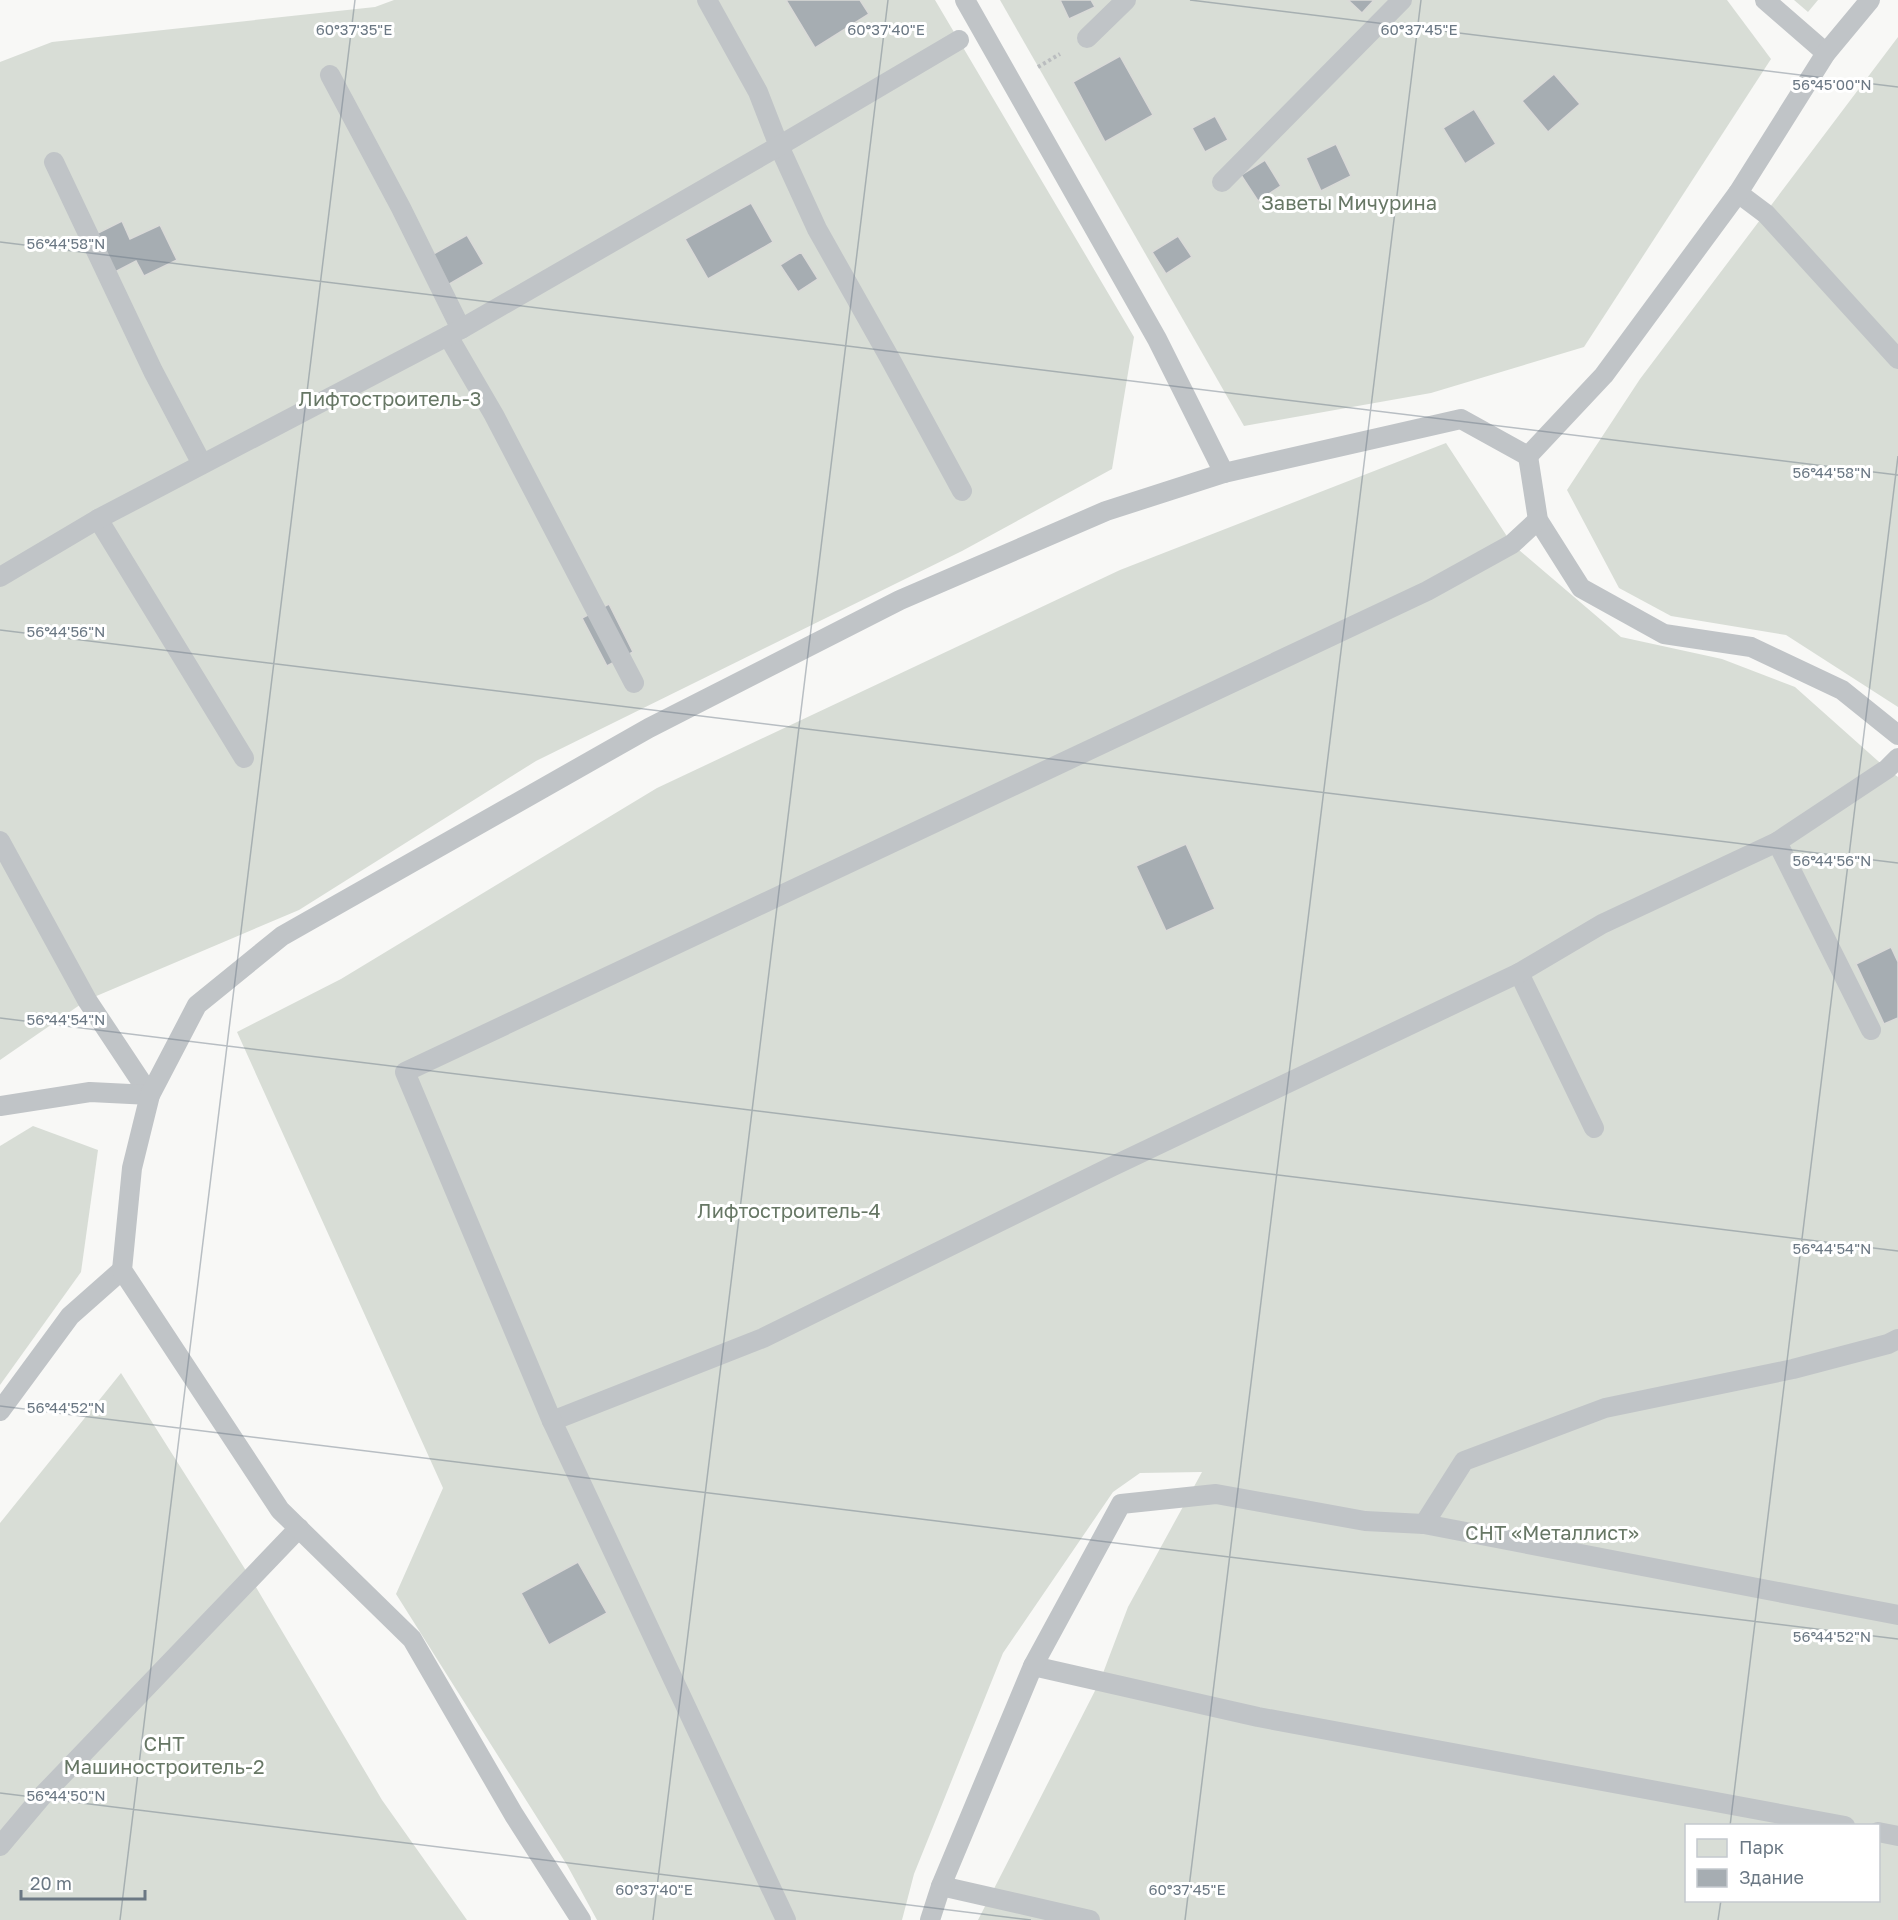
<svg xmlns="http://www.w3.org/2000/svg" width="1898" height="1920" font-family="'Golos Text',sans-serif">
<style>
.green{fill:#d8ddd6;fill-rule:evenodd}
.building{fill:#a6adb2;stroke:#dadad8;stroke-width:1.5}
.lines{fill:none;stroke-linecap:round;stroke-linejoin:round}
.path{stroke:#babdbf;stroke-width:4;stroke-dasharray:3 3;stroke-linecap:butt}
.lane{stroke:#c0c4c7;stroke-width:20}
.ticks{fill:none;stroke:#6b7884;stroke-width:1.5;stroke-opacity:0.45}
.labels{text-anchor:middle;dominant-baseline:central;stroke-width:6;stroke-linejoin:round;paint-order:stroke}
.park-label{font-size:20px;fill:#677765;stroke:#fff}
.ticks-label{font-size:15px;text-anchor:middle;fill:#6b7884;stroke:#fff;stroke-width:6;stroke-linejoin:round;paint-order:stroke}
</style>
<rect width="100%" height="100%" fill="#f8f8f6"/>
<g class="green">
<polygon points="394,0 935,0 1134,337 1112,469 962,551 536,761 299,910 87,1000 0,1060 0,62 52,42 375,7"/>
<polygon points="1000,0 1727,0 1771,59 1584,347 1431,393 1244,426"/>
<polygon points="1794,0 1818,0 1808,12"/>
<polygon points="1898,37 1898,707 1786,635 1671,616 1619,588 1567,490 1640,379"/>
<path d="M1446,443L1512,544L1621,637L1722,659L1795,687L1887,769L1898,777V1920H978L1100,1681L1128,1607L1202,1472L1140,1473L1113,1492L1003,1653L914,1874L902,1920H597L567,1865L396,1594L443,1488L237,1032L341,979L657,788L1120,570ZM1686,1826H1878V1900H1686Z"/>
<polygon points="33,1126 98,1150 81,1272 0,1385 0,1146"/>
<polygon points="121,1373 250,1577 382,1800 467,1920 0,1920 0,1523"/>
</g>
<g class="building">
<polygon points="786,0 860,0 869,14 815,48"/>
<polygon points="1060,0 1091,0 1095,7 1069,19"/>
<polygon points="1348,0 1374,0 1362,13"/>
<polygon points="1120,56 1153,115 1105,142 1073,82"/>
<polygon points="1554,74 1580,104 1548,132 1522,101"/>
<polygon points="1474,109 1496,144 1465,164 1443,128"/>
<polygon points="1215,116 1228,140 1205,152 1192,128"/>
<polygon points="1336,144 1351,176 1321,191 1306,158"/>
<polygon points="1265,160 1281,186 1258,201 1241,175"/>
<polygon points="751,203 773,242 708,279 685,239"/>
<polygon points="122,221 130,239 160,225 177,260 144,276 136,261 115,272 96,234"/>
<polygon points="467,235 484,264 446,286 430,256"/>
<polygon points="1178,236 1192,257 1166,274 1152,252"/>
<polygon points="801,252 818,279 798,292 780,265"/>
<polygon points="609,604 633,652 607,666 582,618"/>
<polygon points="1186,844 1215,909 1166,931 1136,866"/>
<polygon points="1891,947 1898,962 1898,1018 1884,1024 1856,964"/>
<polygon points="578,1562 607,1613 549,1645 521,1593"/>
</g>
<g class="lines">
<polyline class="path" points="1038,67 1060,54"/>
<g class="lane">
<polyline points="707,0 758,92 779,146 817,229 888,355 962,491"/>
<polyline points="965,0 1157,339 1224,473"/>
<polyline points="1765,0 1826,53"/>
<polyline points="1087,38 1126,0"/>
<polyline points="330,75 401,208 461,329"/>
<polyline points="54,162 153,371 202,464"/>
<polyline points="1222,182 1402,0"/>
<polyline points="1738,193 1766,214 1898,359"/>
<polyline points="448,336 494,415 634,683"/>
<polyline points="1528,456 1538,520 1581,588 1664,634 1751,647 1842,690 1898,735"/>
<polyline points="98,519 244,758"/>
<polyline points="0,577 98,519 461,329 779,146 959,40"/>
<polyline points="0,841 87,1000 150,1095"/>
<polyline points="1777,842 1871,1030"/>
<polyline points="1519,973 1594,1128"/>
<polyline points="0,1106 90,1092 150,1095"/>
<polyline points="0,1411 70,1316 122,1270"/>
<polyline points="552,1421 763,1338 1111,1167 1519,973 1602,924 1777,842 1887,769 1898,758"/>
<polyline points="1424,1524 1464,1461 1605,1408 1793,1369 1888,1344 1898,1339"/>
<polyline points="1033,1666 1258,1717 1845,1826"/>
<polyline points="1878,1832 1898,1836"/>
<polyline points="0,1846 43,1795 299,1528"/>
<polyline points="941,1886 1090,1920"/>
<polyline points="581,1920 514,1815 412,1639 280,1510 122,1270 132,1168 150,1095 197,1005 282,936 649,728 900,600 1106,511 1224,473 1461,419 1528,456 1604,375 1738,193 1826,53 1870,0"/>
<polyline points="786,1920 552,1421 405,1072 1427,591 1512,544 1538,520"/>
<polyline points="930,1920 941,1886 1033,1666 1121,1504 1216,1494 1365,1521 1424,1524 1898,1615"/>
</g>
</g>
<path class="ticks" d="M1190,0L1898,87M0,242L1898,475M0,630L1898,863M0,1018L1898,1251M0,1406L1898,1639M0,1793L1031,1920M1730,1826L1898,456M120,1920L355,0M653,1920L888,0M1185,1920L1421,0M1718,1920L1721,1900"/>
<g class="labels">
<g class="park-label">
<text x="1349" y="202">Заветы Мичурина</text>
<text x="390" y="398">Лифтостроитель-3</text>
<text x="789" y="1210">Лифтостроитель-4</text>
<text x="1552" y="1532">СНТ «Металлист»</text>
<text x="164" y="1743">СНТ<tspan x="164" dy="23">Машиностроитель-2</tspan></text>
</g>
</g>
<g class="ticks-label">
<text x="354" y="35">60°37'35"E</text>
<text x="886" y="35">60°37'40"E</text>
<text x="1419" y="35">60°37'45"E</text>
<text x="1832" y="90">56°45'00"N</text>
<text x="66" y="249">56°44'58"N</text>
<text x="1832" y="478">56°44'58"N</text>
<text x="66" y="637">56°44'56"N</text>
<text x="1832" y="866">56°44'56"N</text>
<text x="66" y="1025">56°44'54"N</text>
<text x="1832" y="1254">56°44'54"N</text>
<text x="66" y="1413">56°44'52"N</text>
<text x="1832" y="1642">56°44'52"N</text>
<text x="66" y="1801">56°44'50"N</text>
<text x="654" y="1895">60°37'40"E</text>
<text x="1187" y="1895">60°37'45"E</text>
</g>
<rect x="1685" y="1824" width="195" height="78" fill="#ffffff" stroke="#c4c9ce" stroke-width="1.5"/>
<rect x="1697" y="1839" width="30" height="18" fill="#d8ddd6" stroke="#c4c9ce" stroke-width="1.5"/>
<text x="1739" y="1854" font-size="18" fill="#6b7884">Парк</text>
<rect x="1697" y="1869" width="30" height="18" fill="#a6adb2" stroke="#c4c9ce" stroke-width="1.5"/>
<text x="1739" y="1884" font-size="18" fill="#6b7884">Здание</text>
<path d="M21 1890v9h124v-9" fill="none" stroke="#6b7884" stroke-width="3"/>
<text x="30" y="1890" font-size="18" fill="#6b7884" stroke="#ffffff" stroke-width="4.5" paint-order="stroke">20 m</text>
</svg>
